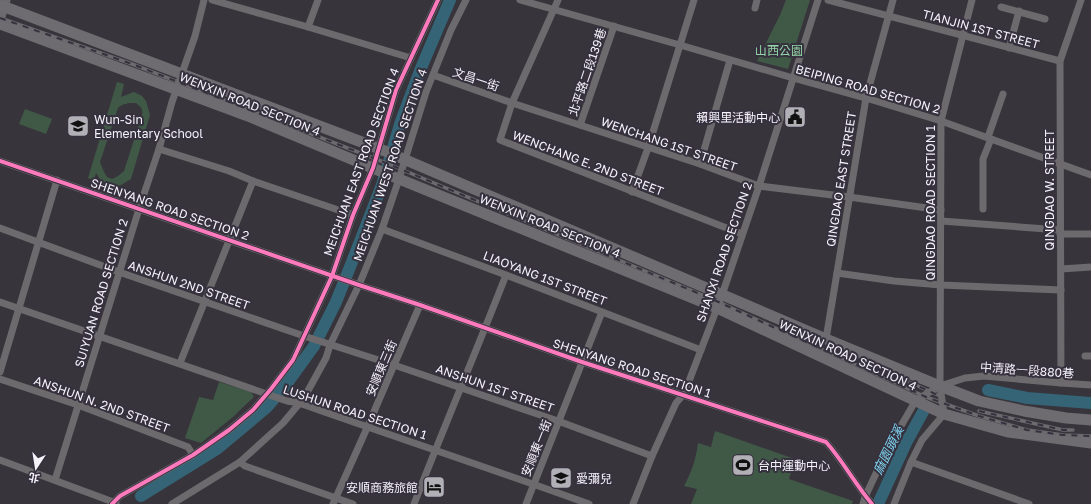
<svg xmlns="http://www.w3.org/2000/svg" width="1091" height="504" font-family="'Golos Text','Noto Sans TC',sans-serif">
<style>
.green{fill:#405947;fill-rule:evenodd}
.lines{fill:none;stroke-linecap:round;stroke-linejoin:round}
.river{stroke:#346475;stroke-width:12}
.street{stroke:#6d6a6d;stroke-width:7}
.secondary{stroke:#6e6c71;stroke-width:11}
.rail-casing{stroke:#6c6a6e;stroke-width:3.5}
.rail{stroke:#36313e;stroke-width:2;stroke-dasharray:6;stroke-linecap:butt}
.cycleway-casing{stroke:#36313e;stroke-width:6}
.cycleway{stroke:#fd7abc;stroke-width:4}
.labels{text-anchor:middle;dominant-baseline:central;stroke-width:4;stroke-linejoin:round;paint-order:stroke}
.street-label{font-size:12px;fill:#f5f2fa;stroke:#36313e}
.park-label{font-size:12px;fill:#95d6a7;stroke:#36313e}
.poi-label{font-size:12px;fill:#f5f2fa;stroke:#36313e;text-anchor:start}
.water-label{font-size:13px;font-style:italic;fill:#7fd5f3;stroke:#36313e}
</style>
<rect width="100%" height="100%" fill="#37343b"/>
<g class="green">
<polygon points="786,0 810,0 788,69 757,61 780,15"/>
<path d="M117,82L124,84L121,97L134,92L142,96L146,101L150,115L131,179L121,185L114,187H108L103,184L96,173L94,181L88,178ZM136,103C141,107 143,109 142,115L124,171L118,176L112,179L107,177L104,172L100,162L118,108C123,103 129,103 136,103Z"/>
<polygon points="25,109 52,119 46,134 19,124"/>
<polygon points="219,382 251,392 254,397 243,407 234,416 201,443 185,438 199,397 213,400"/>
<path d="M715,431L795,459L789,479L853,501L852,504H691L697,489L684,486C692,471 696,459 698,443L711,447Z"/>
</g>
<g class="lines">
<g class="river">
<polyline points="988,390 1027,398 1091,403"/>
<polyline points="141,496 217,449 266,408 285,386 314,346 336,302 350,267 382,185 401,121 421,68 450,0"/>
<polyline points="878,504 906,443 924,410"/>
</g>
<g class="street">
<polyline points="212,0 308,27 411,58"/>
<polyline points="520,0 680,45 793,78 866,98 941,121 1091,175"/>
<polyline points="558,0 512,103 500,140 742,234"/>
<polyline points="828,0 1060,61"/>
<polyline points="1001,7 1045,19"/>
<polyline points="755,8 757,0"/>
<polyline points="0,24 7,0"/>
<polyline points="308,27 318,0"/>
<polyline points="1009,48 1019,11"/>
<polyline points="433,75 512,103 700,164 759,186 849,197 941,210"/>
<polyline points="580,125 614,26"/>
<polyline points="988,137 1003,94"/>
<polyline points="159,149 229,171 253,181 353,215"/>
<path d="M0,161L359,285L420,305L582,362L826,442C843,461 855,484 872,504"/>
<polyline points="700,164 730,60"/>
<polyline points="632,192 648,148 694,0"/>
<polyline points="983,209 983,159 991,139"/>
<polyline points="941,221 1060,230"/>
<polyline points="0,228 119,272 304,336 394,365 558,421 652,456"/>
<polyline points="382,229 506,275 701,350"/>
<polyline points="1060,234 1091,234"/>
<polyline points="1061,269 1091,267"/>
<polyline points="837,273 894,281 941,285 1061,290"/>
<path d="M0,302L287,401L299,403C395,437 492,469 589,504"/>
<polyline points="826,339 866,98 893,0"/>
<polyline points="1085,356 1091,356"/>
<polyline points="180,363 253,181"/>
<polyline points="0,372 57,180"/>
<polyline points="0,379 78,405 188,447 193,455"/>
<polyline points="1061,383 1060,61 1081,0"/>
<polyline points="0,460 116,503"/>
<polyline points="240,462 245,466 353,504"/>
<polyline points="911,462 1029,504"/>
<polyline points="55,480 139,209 159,149 172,102 195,36 204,0"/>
<polyline points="112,504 120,496 193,455 229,430 253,410 271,389 293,360 332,276 353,215 373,168 396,90 438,0"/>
<polyline points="172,504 240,462 283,423 304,398 326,358 330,345 359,285 382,229 399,179 426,92 451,30 466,0"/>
<polyline points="333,504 367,428 394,365 420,305"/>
<path d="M414,504C444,427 476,352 506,275"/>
<polyline points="526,504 602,312"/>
<polyline points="633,504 652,456 676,403 683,395 686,389 722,295 759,186 818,0"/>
<polyline points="863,504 865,497 887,450 916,400 940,386 965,378 984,376 1061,383 1091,385"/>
<polyline points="894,504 911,462 922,440 944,414 940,386 941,121 972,0"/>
</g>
<g class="secondary">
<polyline points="0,5 380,149 826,339 940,386 979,401 1024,411 1066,418 1091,420"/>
<polyline points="0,24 248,116 399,179 668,288 717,308 944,414 1008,432 1091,443"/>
</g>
<g class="rail-casing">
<g id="rail">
<polyline points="0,18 132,64 386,163 712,299 926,397 979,416 1027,430 1063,435 1091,436"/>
<polyline points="898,377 940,396"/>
<polyline points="979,411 1063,430 1073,430"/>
</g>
</g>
<use href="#rail" class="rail"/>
<g class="cycleway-casing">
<g id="cycleway">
<path d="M0,161L359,285L420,305L582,362L826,442C843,461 855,484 872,504"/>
<polyline points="112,504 120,496 193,455 229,430 253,410 271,389 293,360 332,276 353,215 373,168 396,90 438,0"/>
</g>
</g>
<use href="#cycleway" class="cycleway"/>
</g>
<defs>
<g id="civic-square" transform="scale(1.15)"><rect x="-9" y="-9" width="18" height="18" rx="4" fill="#b2b0b7" stroke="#36313e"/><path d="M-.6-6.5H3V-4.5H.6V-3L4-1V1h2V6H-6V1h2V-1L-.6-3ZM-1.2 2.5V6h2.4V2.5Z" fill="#111"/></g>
<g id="school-square" transform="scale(1.15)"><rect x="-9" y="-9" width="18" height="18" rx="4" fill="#b2b0b7" stroke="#36313e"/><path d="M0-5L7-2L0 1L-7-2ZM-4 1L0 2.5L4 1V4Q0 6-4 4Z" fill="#111"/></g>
<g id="stadium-square" transform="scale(1.15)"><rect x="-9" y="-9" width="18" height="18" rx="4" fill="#b2b0b7" stroke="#36313e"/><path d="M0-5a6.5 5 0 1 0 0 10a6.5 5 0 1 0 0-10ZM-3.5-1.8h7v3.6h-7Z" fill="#111"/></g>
<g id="hotel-square" transform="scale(1.15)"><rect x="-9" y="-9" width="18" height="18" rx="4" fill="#b2b0b7" stroke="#36313e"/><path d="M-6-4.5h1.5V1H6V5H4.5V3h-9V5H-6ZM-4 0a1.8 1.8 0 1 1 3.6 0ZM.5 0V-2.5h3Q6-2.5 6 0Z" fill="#111"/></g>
</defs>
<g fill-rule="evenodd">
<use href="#civic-square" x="795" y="117"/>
<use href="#school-square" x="78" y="126"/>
<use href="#stadium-square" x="743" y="465"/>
<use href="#school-square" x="561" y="478"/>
<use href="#hotel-square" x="434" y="487"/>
</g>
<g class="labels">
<g class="street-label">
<text transform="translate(981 29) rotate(15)">TIANJIN 1ST STREET</text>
<text transform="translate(587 72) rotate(-71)">北平路二段139巷</text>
<text transform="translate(476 79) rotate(19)">文昌一街</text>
<text transform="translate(868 89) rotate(16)">BEIPING ROAD SECTION 2</text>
<text transform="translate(250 104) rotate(22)">WENXIN ROAD SECTION 4</text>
<text transform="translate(669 144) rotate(19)">WENCHANG 1ST STREET</text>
<text transform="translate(361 162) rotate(-70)">MEICHUAN EAST ROAD SECTION 4</text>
<text transform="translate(588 163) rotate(21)">WENCHANG E. 2ND STREET</text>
<text transform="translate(390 165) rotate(-71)">MEICHUAN WEST ROAD SECTION 4</text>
<text transform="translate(841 179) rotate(-81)">QINGDAO EAST STREET</text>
<text transform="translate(1049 190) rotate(-90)">QINGDAO W. STREET</text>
<text transform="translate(930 203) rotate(-90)">QINGDAO ROAD SECTION 1</text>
<text transform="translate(170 209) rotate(19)">SHENYANG ROAD SECTION 2</text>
<text transform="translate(550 226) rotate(22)">WENXIN ROAD SECTION 4</text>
<text transform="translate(724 252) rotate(-71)">SHANXI ROAD SECTION 2</text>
<text transform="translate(545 278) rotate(21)">LIAOYANG 1ST STREET</text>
<text transform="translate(189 285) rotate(19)">ANSHUN 2ND STREET</text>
<text transform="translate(101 293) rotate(-73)">SUIYUAN ROAD SECTION 2</text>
<text transform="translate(848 355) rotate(25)">WENXIN ROAD SECTION 4</text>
<text transform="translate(381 368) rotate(-67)">安順東三街</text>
<text transform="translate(632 368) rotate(18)">SHENYANG ROAD SECTION 1</text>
<text transform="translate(1027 370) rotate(4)">中清路一段880巷</text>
<text transform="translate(495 388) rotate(19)">ANSHUN 1ST STREET</text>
<text transform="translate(102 404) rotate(20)">ANSHUN N. 2ND STREET</text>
<text transform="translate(355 412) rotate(18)">LUSHUN ROAD SECTION 1</text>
<text transform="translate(536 448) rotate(-68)">安順東一街</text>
</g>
<g class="park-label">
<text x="779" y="50">山西公園</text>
</g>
<g class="poi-label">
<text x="780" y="117" text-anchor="end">賴興里活動中心</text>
<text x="94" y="119">Wun-Sin<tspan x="94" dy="14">Elementary School</tspan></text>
<text x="758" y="465">台中運動中心</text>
<text x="576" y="478">愛彌兒</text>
<text x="418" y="487" text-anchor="end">安順商務旅館</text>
</g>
<g class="water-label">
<text transform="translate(888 450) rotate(-64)">麻園頭溪</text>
</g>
</g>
<g transform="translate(36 468) rotate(192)" stroke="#36313e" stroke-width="3" paint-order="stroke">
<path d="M0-3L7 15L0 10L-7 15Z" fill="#f5f2fa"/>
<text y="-6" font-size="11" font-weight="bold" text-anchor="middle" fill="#f5f2fa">北</text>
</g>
</svg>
